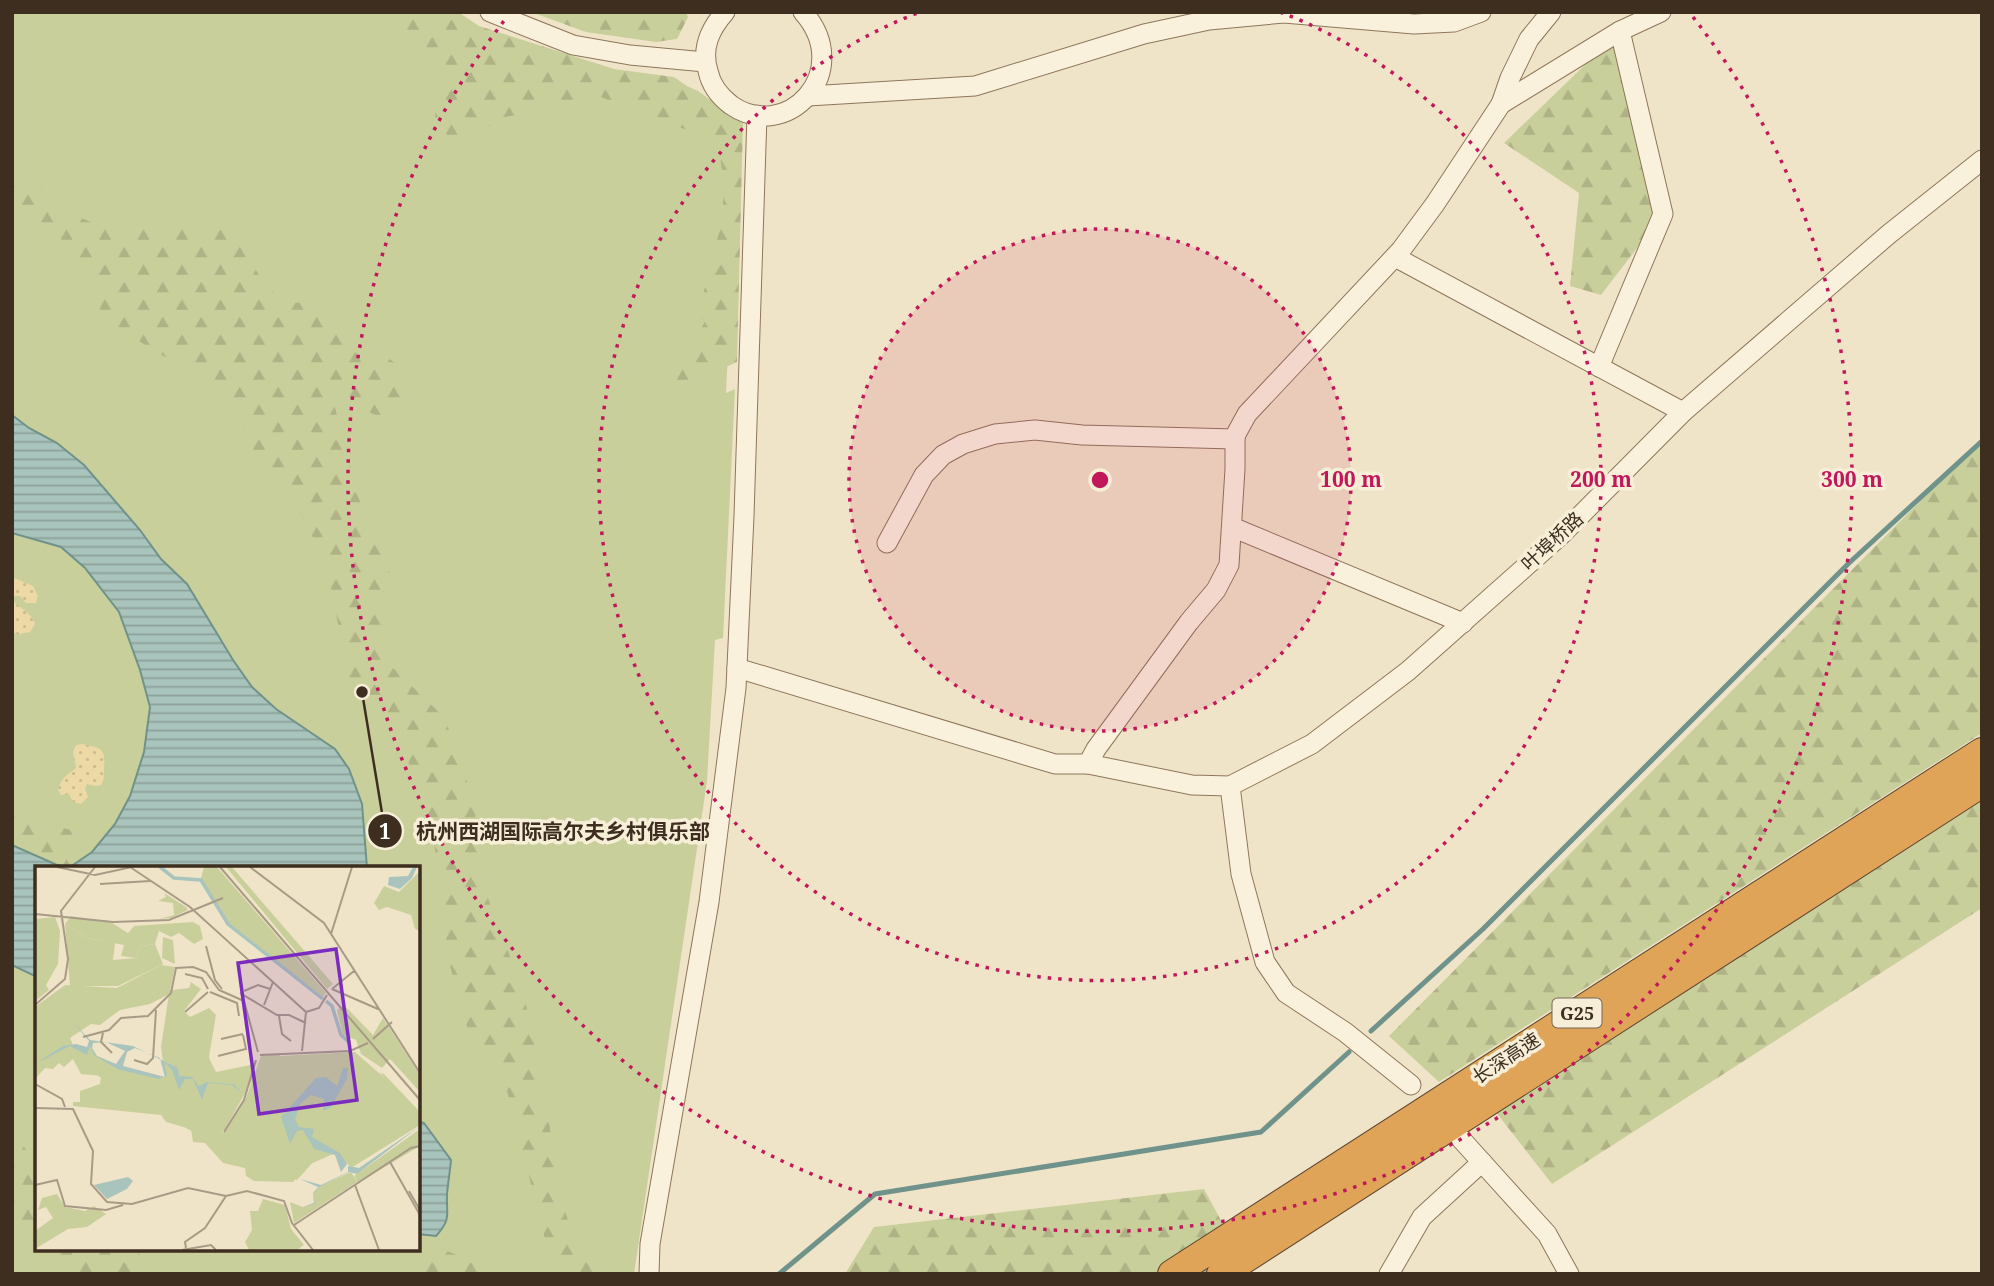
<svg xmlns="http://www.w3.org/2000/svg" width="1994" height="1286" font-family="'Noto Serif','Noto Sans SC',serif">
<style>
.grass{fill:#c9cf9b;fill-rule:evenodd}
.forest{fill:url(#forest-firs)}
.sand{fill:url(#sand-dots)}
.water{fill:url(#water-rules);stroke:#6f938a;stroke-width:2}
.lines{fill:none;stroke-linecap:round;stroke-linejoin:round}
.stream{stroke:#6f938a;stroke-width:5}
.minor-casing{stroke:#8d765c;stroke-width:21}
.highway-casing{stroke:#5b4430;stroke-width:30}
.minor{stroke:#faf1dc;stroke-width:19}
.highway{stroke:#e0a458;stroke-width:28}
.ring{fill:none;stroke:#c2185b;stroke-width:3.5;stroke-dasharray:3.5 7}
.labels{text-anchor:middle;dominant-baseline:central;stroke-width:7;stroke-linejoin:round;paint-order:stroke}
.shield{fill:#f7eed8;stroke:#756857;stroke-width:2}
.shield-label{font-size:18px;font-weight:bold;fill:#3d2e20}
.street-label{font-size:19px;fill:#3d2e20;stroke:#f7eed8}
.inset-river{fill:none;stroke:#a9c4bc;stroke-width:3.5}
.inset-road{fill:none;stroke:#a89b85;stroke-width:2}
.view{fill:#7b2cbf;fill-opacity:0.15;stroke:#7b2cbf;stroke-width:3.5}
.inset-edge{fill:none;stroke:#3d2e20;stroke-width:3.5}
.centre{fill:#c2185b;stroke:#f7eed8;stroke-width:3.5}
.ring-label{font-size:21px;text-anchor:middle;font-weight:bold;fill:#c2185b;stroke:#f7eed8;stroke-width:7;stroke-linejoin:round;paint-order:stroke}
.leader{fill:none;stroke:#3d2e20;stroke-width:2.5}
.callout-dot{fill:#3d2e20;stroke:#f7eed8;stroke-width:2.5}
.mark-label{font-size:21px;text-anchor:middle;font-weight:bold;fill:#fff}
.callout-label{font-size:21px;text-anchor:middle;font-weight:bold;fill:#3d2e20;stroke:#f7eed8;stroke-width:7;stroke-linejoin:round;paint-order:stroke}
</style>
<defs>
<pattern id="forest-firs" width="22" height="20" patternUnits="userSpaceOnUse" patternTransform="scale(1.75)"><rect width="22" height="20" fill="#c9cf9b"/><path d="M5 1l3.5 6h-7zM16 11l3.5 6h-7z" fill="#aeb285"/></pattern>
<pattern id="sand-dots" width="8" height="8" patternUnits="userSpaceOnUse" patternTransform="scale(1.75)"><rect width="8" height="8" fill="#ecd9a5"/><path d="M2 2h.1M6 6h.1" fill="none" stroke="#cbbb8e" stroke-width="1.8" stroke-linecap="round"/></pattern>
<pattern id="water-rules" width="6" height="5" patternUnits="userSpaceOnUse" patternTransform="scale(1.75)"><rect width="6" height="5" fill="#a9c4bc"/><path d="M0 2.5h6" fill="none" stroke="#8ba098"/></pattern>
</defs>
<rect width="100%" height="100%" fill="#f0e4c8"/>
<path class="grass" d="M12,12H439L739,130L726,393L735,389L723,638L715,640L707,781L634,1274H12ZM37,868H418V1249H37Z"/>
<g class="forest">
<path d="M378,12H458L479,26L614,69L674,77L687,86L698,91L743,123L737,362L706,376L688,391L677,393L673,388L705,321L698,314L723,217V177L718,142L593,94L578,110L536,104L516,115L499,118L483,131L463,139L447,135L435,122C435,106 439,86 438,72C437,46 398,26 378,12Z"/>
<polygon points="531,12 686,12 688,17 677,39 656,42 586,32"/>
<polygon points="1620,31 1663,214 1601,295 1570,286 1579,193 1504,143"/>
<polygon points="12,162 40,184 55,205 71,214 101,226 197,224 224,231 245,250 260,277 282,302 304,303 336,327 378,351 404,369 404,403 380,417 353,405 333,400 359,499 393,581 384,627 393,668 443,716 456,746 475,808 477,850 485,888 493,914 518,976 530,1020 537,1058 537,1098 549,1121 555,1169 561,1198 575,1243 588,1259 606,1274 554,1274 506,1087 479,1050 462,1016 449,961 434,842 401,739 348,676 326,562 293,500 260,474 249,457 252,445 223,386 206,382 106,321 93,295 75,248 12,209"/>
<polygon points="1982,443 1982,733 1439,1082 1389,1036 1965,456"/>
<polygon points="1982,799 1982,908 1552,1184 1488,1102"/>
<polygon points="12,809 31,820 71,830 77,843 80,860 70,867 58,865 12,845"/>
<polygon points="12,1131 37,1164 37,1249 12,1215"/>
<polygon points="1204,1189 1250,1274 845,1274 874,1227"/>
<polygon points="37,1249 134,1249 143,1258 151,1274 59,1274"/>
<path d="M447,1251C459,1256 476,1262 482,1274H422L423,1262L429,1252Z"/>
</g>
<g class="sand">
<path d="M12,577L33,586L38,596L36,603H26L20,596H15L13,600C20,609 32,613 35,624L30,632L19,634L12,633Z"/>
<path d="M82,744C99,748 106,747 104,766C104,774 105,778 101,785L95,786L87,784L85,789L88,797L81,804L73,802L69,794L61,795L58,790C61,778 67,775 76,768L73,752L76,745Z"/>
</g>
<g class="water">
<polygon points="12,415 29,428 57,443 84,465 140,530 161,559 187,584 233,660 252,687 276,709 335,749 349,769 362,804 367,868 37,868 37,977 12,965 12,845 57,865 70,867 92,852 115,824 130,796 144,752 150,707 140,670 119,612 85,568 61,547 12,533"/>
<path d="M418,1121L424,1123L451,1160C450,1171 448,1183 447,1194C446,1215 452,1218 436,1236L418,1234Z"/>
</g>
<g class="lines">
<g class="stream">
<polyline points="1371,1031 1483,929 1849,563 1982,441"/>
<polyline points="779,1274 875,1194 1261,1132 1349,1052"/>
</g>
<g class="minor-casing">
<g id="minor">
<polyline points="490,12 573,45 630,55 705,62"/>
<path d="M725,12C710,29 701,48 708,71C711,85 719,96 731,105C786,144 856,72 803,12"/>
<polyline points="808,96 975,86 1144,34 1209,20 1284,13 1414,24 1454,22 1481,12"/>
<polyline points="1501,104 1620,31 1661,12"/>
<polyline points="1395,257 1683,412"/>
<polyline points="1599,367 1663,214 1620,31"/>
<polyline points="1232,527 1463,623"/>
<polyline points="887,543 924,475 943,455 963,444 995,434 1035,430 1082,435 1235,439"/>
<polyline points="737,668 1055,764 1088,764 1192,785 1230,786 1312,744 1408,671 1560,536 1683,412 1889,234 1982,160"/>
<polyline points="1088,764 1096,749 1189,622 1216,590 1229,565 1235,469 1235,436 1247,414 1401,250 1435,204 1501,104 1510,78 1529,39 1551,12"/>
<polyline points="1230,786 1241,874 1265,962 1286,993 1345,1032 1411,1085"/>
<polyline points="1461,1139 1547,1234 1569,1274"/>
<polyline points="649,1274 650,1244 709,902 736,688 744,516 757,115"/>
<polyline points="1389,1274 1422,1217 1482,1162"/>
</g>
</g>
<g class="highway-casing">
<g id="highway">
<polyline points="1172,1274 1982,752"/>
<polyline points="1221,1274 1982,783"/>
</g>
</g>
<use href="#minor" class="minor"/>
<use href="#highway" class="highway"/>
</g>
<circle cx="1100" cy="480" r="251" fill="#c2185b" fill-opacity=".12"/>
<g class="ring">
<circle cx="1100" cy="480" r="251"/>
<path d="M1280 12A501 501 0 1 1 920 12"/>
<path d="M1693 17A752 752 0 1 1 507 17"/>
</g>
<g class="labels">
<rect class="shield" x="1552.5" y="998.5" width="49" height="29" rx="5"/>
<g class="shield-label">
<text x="1577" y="1013">G25</text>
</g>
<g class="street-label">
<text transform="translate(1552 541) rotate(-43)">叶埠桥路</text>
<text transform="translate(1506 1058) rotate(-33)">长深高速</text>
</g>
</g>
<g transform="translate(35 866)">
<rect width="385" height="385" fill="#f0e4c8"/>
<path d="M30,58L52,72L80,77L78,94L101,92L106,80L120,78L128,98L83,120H35ZM156,116L166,123L149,145L155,151L174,142L181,149L174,191L190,263L177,276L84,226L37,189L0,207V167L62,133L154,122ZM134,128L126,181L130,211L92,204L60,189L56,180L51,183L38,179L35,172L56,158L65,159L85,144L115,138ZM320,186L369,229L306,285L280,294L262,314L226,305L180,282L204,251L226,191ZM316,306L322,316L259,357L255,336L268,341L279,337L278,327L285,320ZM228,333L250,339L256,363L269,379L262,384H214L210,376L217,364L215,345H223Z" fill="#c9cf9b" fill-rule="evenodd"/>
<path d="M169,1H182L291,127L288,131L194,57L166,12ZM191,1H197L298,118L292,123ZM385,5V65L380,63L376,49L352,41L344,44L339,37L349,20L364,26ZM36,50L77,57L93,67L99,60L158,56L165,60L168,73L159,78L144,67L136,71L124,65L120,78L106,80L101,92L86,90L89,79L52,72L30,58ZM20,51L25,65L23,98L11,119L14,124L0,135V53ZM128,71L138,74L140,98L127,92ZM126,99L140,101L135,125L89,130L76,138L62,136L54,142L56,153L42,152L0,170V141L30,119L82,122ZM309,139L338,169L348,152L385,209V226L355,193L347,202L326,188L321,174L308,169L302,144ZM39,186L71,212L101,224L93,230L129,250L166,265L175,257L188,267L212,231L226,190L244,188L246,193L227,192L230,213L223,216L194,273L250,290L260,295L262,302L208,282L186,277L183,283L258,310L267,295L293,286L298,288L273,299L258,316L219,315L211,310L210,302L188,297L170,277L158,276L156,263L131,256L126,249L38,240V236H45V225L65,218L66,210L46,208L38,193L29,201L24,197L18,203L10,202L0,213V204L7,199ZM315,188L317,192L251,227L239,246L234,266L237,274L227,268L248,214L252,218L271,211ZM173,190L181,206L220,198L219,211L190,263L174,251ZM132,206L142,230L150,219L148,227L154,240L136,230L113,227L122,225ZM328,207L327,218L309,242L286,260L275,261L274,252L287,234L280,256L308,239ZM345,207L349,208L385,246V259L316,302L299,282L312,278L346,241L366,230ZM329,217L352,222L356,234L348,228L338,231L303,264L288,276L284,274L317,247ZM385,263V280L323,317L319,310ZM22,328L30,341L50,345L59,340L71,348L52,361L33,363L0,383V365L18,352L11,341L3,344L7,332Z" fill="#c9cf9b"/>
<path d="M129,27L151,41L153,44L136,52L124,53L139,49L138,37L123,35L131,31Z" fill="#c9cf9b"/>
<path d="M378,1H382L377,12L365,23L353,19L354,11L373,10ZM36,154L55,174L98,180L143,202L144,210L157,211L164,220L172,216L196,218H199L207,227L197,219L173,217L167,234L158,213H150L144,224L137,204L129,196L132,210L123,213L82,203L59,189L55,180L52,189L35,180L0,198L28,180L41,178L52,181L54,175ZM71,176L90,185L81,198L62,190L57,182L58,177ZM100,182L125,192L130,211L88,200L92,186ZM308,202H313L312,213L296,241L288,245L289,233L276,229L265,238L260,254L264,261L279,263L277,271L305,287L312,298L306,306L300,289L279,283L268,264L262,265L255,278L246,251L281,212L291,211L302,220ZM385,260L322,308L314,306L284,321L278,328L280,337L279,338L268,341L257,337L268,341L279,337L278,327L283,321L265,313L286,319L313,306V300L324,302ZM93,311L98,315L92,323L72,333L59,319Z" fill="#a9c4bc" fill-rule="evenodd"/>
<path class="inset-river" d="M125,1L139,12L166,14L193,58L288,133M291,135L297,140L306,169L315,177"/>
<path class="inset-road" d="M22,1L60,9L97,1M95,1L155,41L271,146M185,1L385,234M215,1L289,57L385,207M65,18L115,15M0,48L78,56L134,54L188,32M296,68L317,1M171,80L180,114L187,123M150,108L167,112L173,123M297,123L343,143M297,123L319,105M209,125L223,119L235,123M175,126L202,137L204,150M205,127L242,149H254L271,157M0,139L30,113L33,93L26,45L60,1M229,139L238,116M150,146L173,126M271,146L284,142L292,129M244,150L247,168L256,175M68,167L66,176L77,187M48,171L74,164L86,152L113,150L136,127L141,102L158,101L171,106L184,124L209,135L223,186M186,173L208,168M338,173L357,156M267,185L271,146M225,189L315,185L333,177M183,190L211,183L208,169M99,194L112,198L118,192L121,144M0,218L27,233L30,241M0,242L38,243L58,285L56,318L72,336L97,338L153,322L191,330L212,325L249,335L257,357L278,384M189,266L209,234L221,194M355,296L385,349M0,319L22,314L30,340L71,344L88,339M320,319L344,384M374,325L385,344M259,359L376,282L385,280M151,382L150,376L170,362L191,330M147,384L176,379L181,384"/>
<path class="view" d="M301,83L322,234L224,248L203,97Z"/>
<rect width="385" height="385" class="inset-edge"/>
</g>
<circle cx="1100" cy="480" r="10" class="centre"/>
<g class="ring-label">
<text x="1351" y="487">100 m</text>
<text x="1601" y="487">200 m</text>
<text x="1852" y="487">300 m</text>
</g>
<path class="leader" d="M362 692L385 831"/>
<g class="callout-dot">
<circle cx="362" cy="692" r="7"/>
<circle cx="385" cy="831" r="18"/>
</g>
<g class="mark-label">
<text x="385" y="839">1</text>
</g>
<g class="callout-label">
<text x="563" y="839">杭州西湖国际高尔夫乡村俱乐部</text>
</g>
<rect width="1994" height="1286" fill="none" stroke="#3d2e20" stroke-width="28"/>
</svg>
